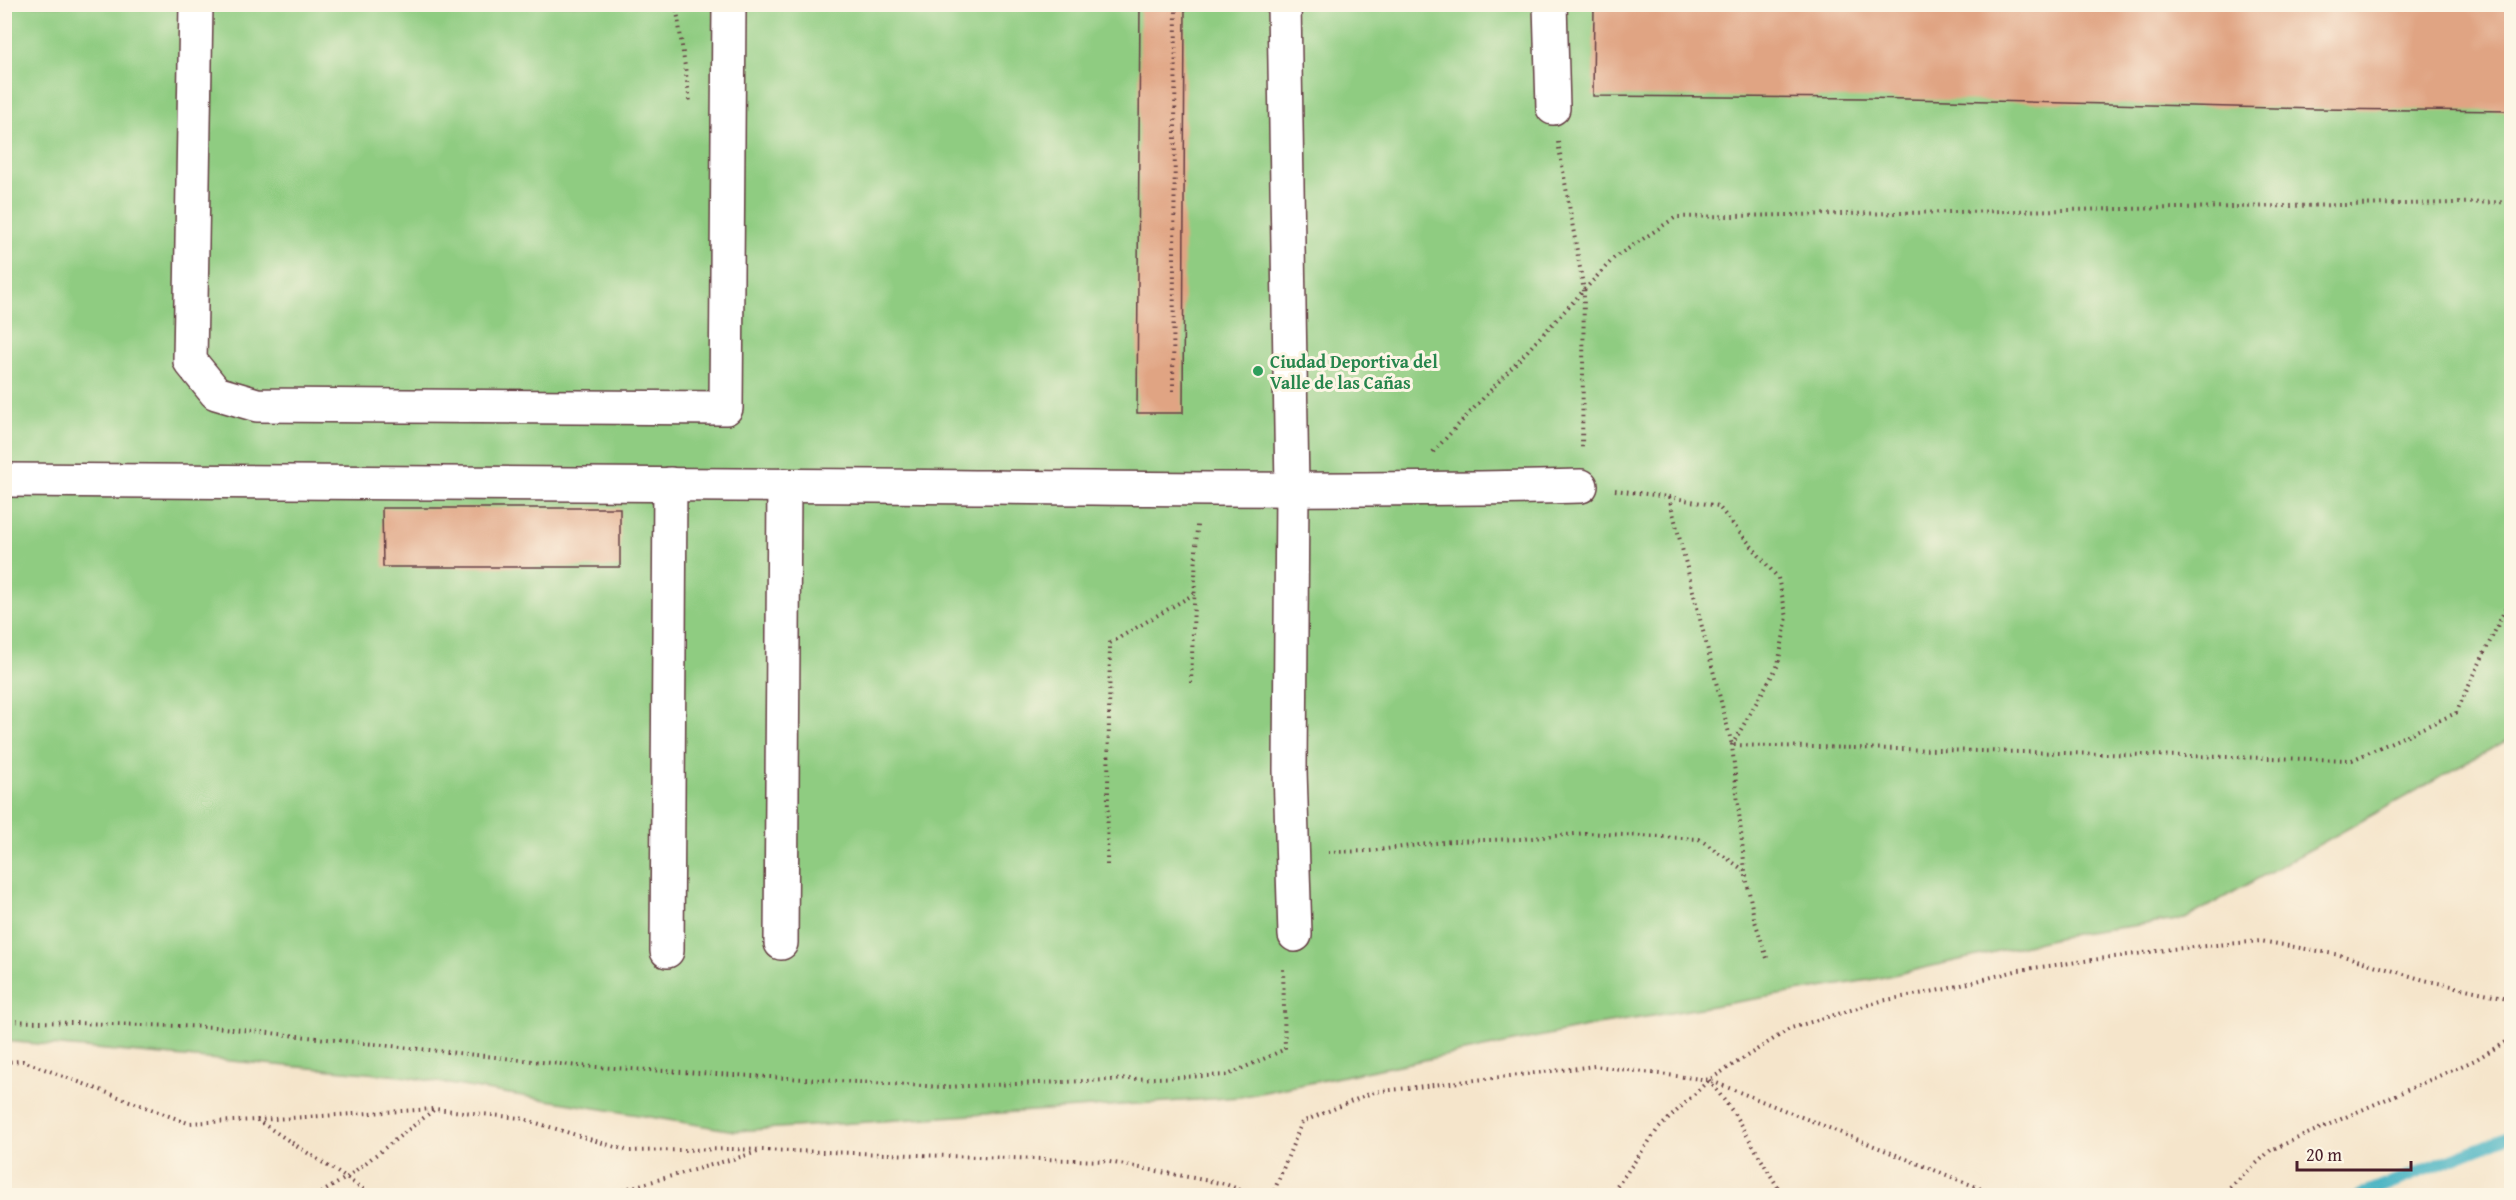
<svg xmlns="http://www.w3.org/2000/svg" width="2516" height="1200" font-family="'Gentium Book Plus',serif">
<style>
.green{fill:#8fcc81;stroke:#6c7656;stroke-width:1.5}
.lines{fill:none;stroke-linecap:round;stroke-linejoin:round}
.stream{stroke:#46b3c3;stroke-width:12}
.building{fill:#e0a483}
.minor-casing{stroke:#643d43;stroke-width:36}
.path{stroke:#643d43;stroke-width:4;stroke-dasharray:1.5 4.5;stroke-linecap:butt}
.minor{stroke:#fff;stroke-width:33}
.leisure-dot{fill:#2e9e5b;stroke:#fcf5e5;stroke-width:2}
.labels{text-anchor:middle;dominant-baseline:central;stroke-width:6;stroke-linejoin:round;paint-order:stroke}
.leisure-label{font-size:18px;font-weight:bold;fill:#27864d;stroke:#fcf5e5;text-anchor:start}
</style>
<rect width="100%" height="100%" fill="#fcf5e5"/>
<filter id="ink" filterUnits="userSpaceOnUse"><feTurbulence type="fractalNoise" baseFrequency=".0167" numOctaves="2"/><feDisplacementMap in="SourceGraphic" scale="12" xChannelSelector="R" yChannelSelector="G"/><feConvolveMatrix kernelMatrix="1 2 1 2 8 2 1 2 1" color-interpolation-filters="sRGB"/></filter>
<filter id="wash" filterUnits="userSpaceOnUse"><feTurbulence type="fractalNoise" baseFrequency=".008" numOctaves="4" result="noise"/><feDisplacementMap in="SourceGraphic" scale="24" xChannelSelector="R" yChannelSelector="G"/><feGaussianBlur stdDeviation="1.35" result="paint"/><feColorMatrix in="noise" values="0 0 0 0 0 0 0 0 0 0 0 0 0 0 0 0 0 1.4 0 .05"/><feComposite in="paint" operator="in"/></filter>
<g filter="url(#wash)">
<rect width="100%" height="100%" fill="#f5e5cb"/>
<polygon class="green" points="4,5 2511,5 2511,738 2185,919 2079,933 1875,979 1597,1025 1240,1097 735,1131 401,1076 5,1041"/>
<g class="lines">
<polyline class="stream" points="2359,1196 2512,1135"/>
</g>
<g id="blocks">
<g class="building">
<polygon points="1140,4 1185,4 1183,413 1137,413"/>
<polygon points="1594,4 2512,4 2512,111 2316,109 1866,98 1593,96"/>
<polygon points="382,508 620,508 620,567 383,567"/>
</g>
</g>
</g>
<g filter="url(#ink)">
<use href="#blocks" fill-opacity="0" stroke="#643d43" stroke-width="1.5"/>
<g class="lines">
<g class="minor-casing">
<g id="minor">
<polyline points="196,4 190,361 216,393 257,405 726,408 729,4"/>
<polyline points="1284,4 1292,488 1290,770 1295,935"/>
<polyline points="1550,4 1553,108"/>
<path d="M4,480C295,480 586,483 876,486C1111,488 1346,492 1581,486"/>
<polyline points="781,943 784,485"/>
<polyline points="667,951 670,484"/>
</g>
</g>
<g class="path">
<polyline points="676,4 690,102"/>
<polyline points="1558,142 1584,291 1582,450"/>
<polyline points="1173,391 1176,4"/>
<polyline points="1433,452 1614,258 1676,217 2512,202"/>
<polyline points="1615,490 1669,497 1718,506 1778,578 1787,617 1778,665 1732,745 1745,871 1754,918 1767,958"/>
<polyline points="1669,497 1732,745 2352,760 2456,713 2512,595"/>
<polyline points="1191,683 1197,525"/>
<polyline points="1328,852 1370,851 1451,841 1522,839 1586,833 1699,839 1744,870"/>
<polyline points="1107,865 1110,643 1194,594"/>
<polyline points="4,1021 214,1027 579,1066 943,1087 1228,1075 1285,1049 1283,968"/>
<polyline points="4,1062 23,1061 188,1123 257,1120 374,1196"/>
<polyline points="1709,1080 1733,1112 1783,1196"/>
<polyline points="257,1120 434,1109"/>
<polyline points="316,1196 346,1178 435,1109 520,1118 629,1151 731,1149 1104,1161 1225,1184 1256,1196"/>
<polyline points="600,1196 758,1152"/>
<polyline points="1272,1196 1302,1122 1374,1092 1595,1066 1709,1080 1791,1028 1881,1001 1946,989 2019,970 2172,949 2261,941 2340,955 2424,980 2512,999"/>
<polyline points="1414,1196 1438,1191 1458,1196"/>
<polyline points="1610,1196 1658,1129 1709,1080 1999,1196"/>
<polyline points="2221,1196 2271,1150 2475,1060 2512,1038"/>
</g>
<use href="#minor" class="minor"/>
</g>
</g>
<circle class="leisure-dot" cx="1258" cy="371" r="6"/>
<g class="labels">
<g class="leisure-label">
<text x="1270" y="361">Ciudad Deportiva del<tspan x="1270" dy="21">Valle de las Cañas</tspan></text>
</g>
</g>
<rect width="2516" height="1200" fill="none" stroke="#fcf5e5" stroke-width="24"/>
<path d="M2297 1161v9h114v-9" fill="none" stroke="#4a1f2b" stroke-width="3"/>
<text x="2306" y="1161" font-size="18" fill="#4a1f2b" stroke="#fcf5e5" stroke-width="4.5" paint-order="stroke">20 m</text>
</svg>
